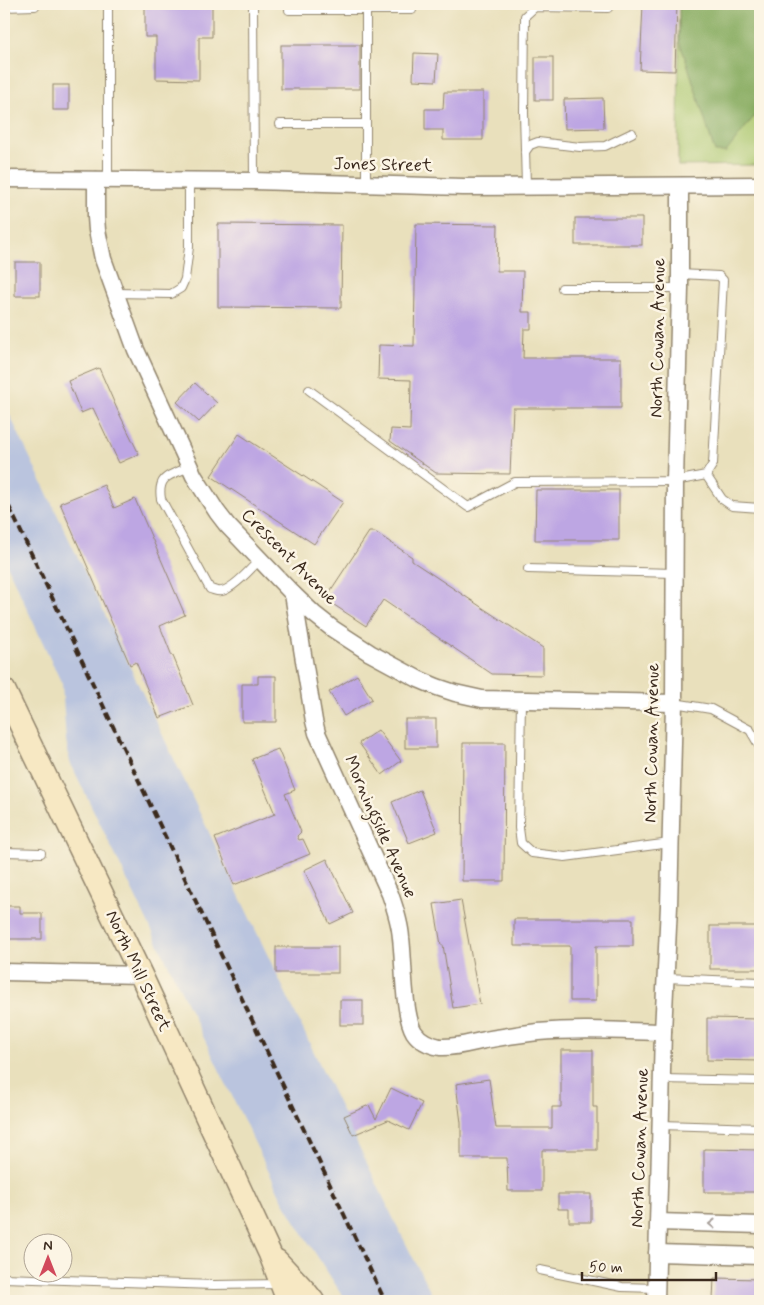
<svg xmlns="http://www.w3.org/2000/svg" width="764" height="1305" font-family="Mynerve,sans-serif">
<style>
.industrial{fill:#bac4de}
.green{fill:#aac76e;stroke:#727846}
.forest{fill:#87ac61;stroke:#616b40}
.building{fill:#bda6e3}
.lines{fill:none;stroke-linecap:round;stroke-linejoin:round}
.service-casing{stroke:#92856d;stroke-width:10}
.minor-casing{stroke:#92856d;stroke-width:19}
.secondary-casing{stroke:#92856d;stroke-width:25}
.service{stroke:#fff;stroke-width:8}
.minor{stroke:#fff;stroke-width:16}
.secondary{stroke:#f7e8c3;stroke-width:22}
.rail{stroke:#3b2a1e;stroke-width:4;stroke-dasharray:8 4;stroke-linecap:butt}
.oneway{stroke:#a79f9a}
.labels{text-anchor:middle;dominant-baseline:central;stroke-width:5;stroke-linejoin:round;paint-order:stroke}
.street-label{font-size:18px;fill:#3b2a1e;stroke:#fcf5e5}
</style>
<rect width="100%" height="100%" fill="#fcf5e5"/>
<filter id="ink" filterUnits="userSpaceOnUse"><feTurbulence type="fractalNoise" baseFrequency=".02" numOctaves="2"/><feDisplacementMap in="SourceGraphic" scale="10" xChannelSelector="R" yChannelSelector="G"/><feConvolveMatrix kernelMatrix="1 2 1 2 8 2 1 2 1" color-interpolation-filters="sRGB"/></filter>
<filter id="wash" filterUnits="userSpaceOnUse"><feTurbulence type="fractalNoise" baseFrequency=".0096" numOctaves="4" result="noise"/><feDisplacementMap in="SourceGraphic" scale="20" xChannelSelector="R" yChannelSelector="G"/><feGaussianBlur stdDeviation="1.12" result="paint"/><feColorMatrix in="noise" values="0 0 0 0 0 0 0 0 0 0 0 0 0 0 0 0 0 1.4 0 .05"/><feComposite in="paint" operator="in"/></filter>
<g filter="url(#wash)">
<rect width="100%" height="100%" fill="#e9e0bc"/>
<polygon class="industrial" points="4,403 395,1222 435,1301 346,1301 303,1234 282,1199 70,762 66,740 62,684 4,559"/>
<polygon class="green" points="679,4 760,4 760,165 678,166"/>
<polygon class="forest" points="679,4 760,4 760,109 726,152 715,152 688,66 679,41"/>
<g id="blocks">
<g class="building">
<polygon points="145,4 212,4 212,37 199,37 199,80 156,79 156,37 145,37"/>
<polygon points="643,4 677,4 675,71 640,70"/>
<rect x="281" y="45" width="79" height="44"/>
<polygon points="414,53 438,54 436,81 413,80"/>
<rect x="535" y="57" width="18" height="43"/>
<rect x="53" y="85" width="16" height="25"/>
<polygon points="444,92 483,92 483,140 443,140 443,130 425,130 425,109 443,109"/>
<polygon points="603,98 604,128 565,129 564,99"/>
<rect x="575" y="218" width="67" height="27"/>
<polygon points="218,224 342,225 341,308 218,307"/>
<polygon points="416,224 498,225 497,271 523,271 522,312 531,312 531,329 524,329 523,358 621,358 621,408 513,408 510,474 436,473 390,441 391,429 410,430 411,380 378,379 379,345 414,346"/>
<rect x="15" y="262" width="25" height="34"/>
<polygon points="99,368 117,409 139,454 119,463 93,408 81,413 68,381"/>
<polygon points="195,383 217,403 199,422 177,402"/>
<polygon points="239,434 343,502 314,544 211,476"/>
<polygon points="104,485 114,508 135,499 185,615 160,626 172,656 173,656 193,705 159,718 136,662 130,665 60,503"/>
<polygon points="536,490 619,490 619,540 535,540"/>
<polygon points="369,532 375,532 412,557 412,561 543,648 543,675 492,674 383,600 366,626 325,599"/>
<polygon points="357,675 372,699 344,716 329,692"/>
<polygon points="258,676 276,676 276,722 242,722 242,684 258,684"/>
<rect x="405" y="719" width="31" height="29"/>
<polygon points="378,730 401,761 382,775 359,743"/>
<polygon points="463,743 505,743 504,881 462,881"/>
<polygon points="278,749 295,790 285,794 301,832 297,836 299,840 303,839 310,854 234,885 215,838 275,814 252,759"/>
<polygon points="420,790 437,832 409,843 392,802"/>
<polygon points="327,859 353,913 330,924 304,870"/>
<polygon points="461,900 480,1004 453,1008 443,945 441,945 434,904"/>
<polygon points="4,906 20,906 20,913 42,913 42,939 4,939"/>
<polygon points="514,919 633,919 633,946 596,946 596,1001 570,1001 570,946 514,946"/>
<rect x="710" y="926" width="50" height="43"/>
<rect x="276" y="947" width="62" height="26"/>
<rect x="340" y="1000" width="23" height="25"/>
<polygon points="707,1018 760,1019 760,1061 707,1060"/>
<polygon points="561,1050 593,1050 593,1107 597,1107 597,1150 542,1150 542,1191 508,1191 507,1158 461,1158 461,1123 456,1084 489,1079 496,1128 552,1128 552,1107 561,1107"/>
<polygon points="391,1088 422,1103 409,1130 388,1120 353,1135 344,1116 369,1105 376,1119"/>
<polygon points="704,1149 760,1150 760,1192 704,1192"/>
<polygon points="558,1194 591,1194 591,1222 569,1222 569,1209 558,1209"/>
<polygon points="714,1278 760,1279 760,1301 713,1300"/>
</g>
</g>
</g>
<g filter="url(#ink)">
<use href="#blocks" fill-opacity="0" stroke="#92856d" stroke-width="1"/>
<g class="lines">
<g class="service-casing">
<g id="service">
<polyline points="108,4 108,180"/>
<polyline points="253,4 254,181"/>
<polyline points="4,7 35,6 35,4"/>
<polyline points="289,10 366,10 366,184"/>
<polyline points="366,10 412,10"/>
<polyline points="280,124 366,124"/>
<polyline points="525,152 530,145 538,142 580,147 605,146 632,133"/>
<polyline points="526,186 524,113 525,16 535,7 608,8"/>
<polyline points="562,288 680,288"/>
<polyline points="115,293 171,294 181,288 185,279 189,247 189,181"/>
<polyline points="309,390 468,507 515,482 675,481 706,475 713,464 723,280 719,276 680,274"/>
<path d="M190,467C171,475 157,475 161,499L210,589C214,590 218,592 222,591C234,588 252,568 260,559"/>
<polyline points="706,475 722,499 732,506 760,508"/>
<polyline points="528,569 674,573"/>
<polyline points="521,700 519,828 521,843 532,853 565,857 670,843"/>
<polyline points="674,703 711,709 750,730 760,747"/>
<polyline points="4,852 41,853"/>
<polyline points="666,978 760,982"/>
<polyline points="662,1079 760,1081"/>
<polyline points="661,1125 760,1128"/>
<polyline points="540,1270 622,1287 656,1288"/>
<polyline points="4,1278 214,1285 279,1284"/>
</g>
</g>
<g class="minor-casing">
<g id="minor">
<polyline points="4,179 254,181 463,187 760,185"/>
<polyline points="96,180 96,217 97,230 103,259 136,350 194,476 217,512 227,525 293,594 314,614 333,629 370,653 418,679 437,687 455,693 482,699 674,703"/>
<path d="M293,594L314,721L317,733L390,894C395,908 400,923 401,938C404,961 403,1014 414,1032C420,1041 429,1045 440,1047C455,1048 470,1043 485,1040C502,1037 520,1034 538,1032C579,1028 622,1031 663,1032"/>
<polyline points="4,972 141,975"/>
<polyline points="658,1222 760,1225"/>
<polyline points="657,1253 760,1256"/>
<polyline points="656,1301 663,1032 669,906 674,703 675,481 680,288 680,186"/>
</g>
</g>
<g class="secondary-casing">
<g id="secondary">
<polyline points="4,690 141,975 270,1254 288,1301"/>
<polyline points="277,1261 305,1291 313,1301"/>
</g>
</g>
<use href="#service" class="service"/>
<use href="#minor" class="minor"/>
<use href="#secondary" class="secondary"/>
<polyline class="rail" points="4,496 385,1301"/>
</g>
<defs><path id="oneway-chevron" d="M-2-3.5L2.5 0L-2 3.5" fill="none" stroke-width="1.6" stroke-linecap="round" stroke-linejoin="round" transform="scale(1.25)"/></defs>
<use class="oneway" href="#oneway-chevron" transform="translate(712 1224) rotate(-179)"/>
</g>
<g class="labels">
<g class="street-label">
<text transform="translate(383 165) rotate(1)">Jones Street</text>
<text transform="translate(658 338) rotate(-89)">North Cowan Avenue</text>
<text transform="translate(289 557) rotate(45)">Crescent Avenue</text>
<text transform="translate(652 743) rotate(-89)">North Cowan Avenue</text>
<text transform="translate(380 827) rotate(66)">Morningside Avenue</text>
<text transform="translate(138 971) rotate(65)">North Mill Street</text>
<text transform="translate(640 1148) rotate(-88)">North Cowan Avenue</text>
</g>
</g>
<rect width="764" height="1305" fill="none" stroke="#fcf5e5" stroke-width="20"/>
<g transform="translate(48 1258)"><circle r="24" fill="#fcf5e5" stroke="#afa495"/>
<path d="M0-4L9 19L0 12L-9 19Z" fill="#d1495b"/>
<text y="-8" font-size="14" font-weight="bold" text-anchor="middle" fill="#3b2a1e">N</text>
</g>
<path d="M582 1272v8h134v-8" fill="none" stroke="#3b2a1e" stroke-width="2.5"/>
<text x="589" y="1272" font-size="15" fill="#3b2a1e" stroke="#fcf5e5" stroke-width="4" paint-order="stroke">50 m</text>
</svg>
